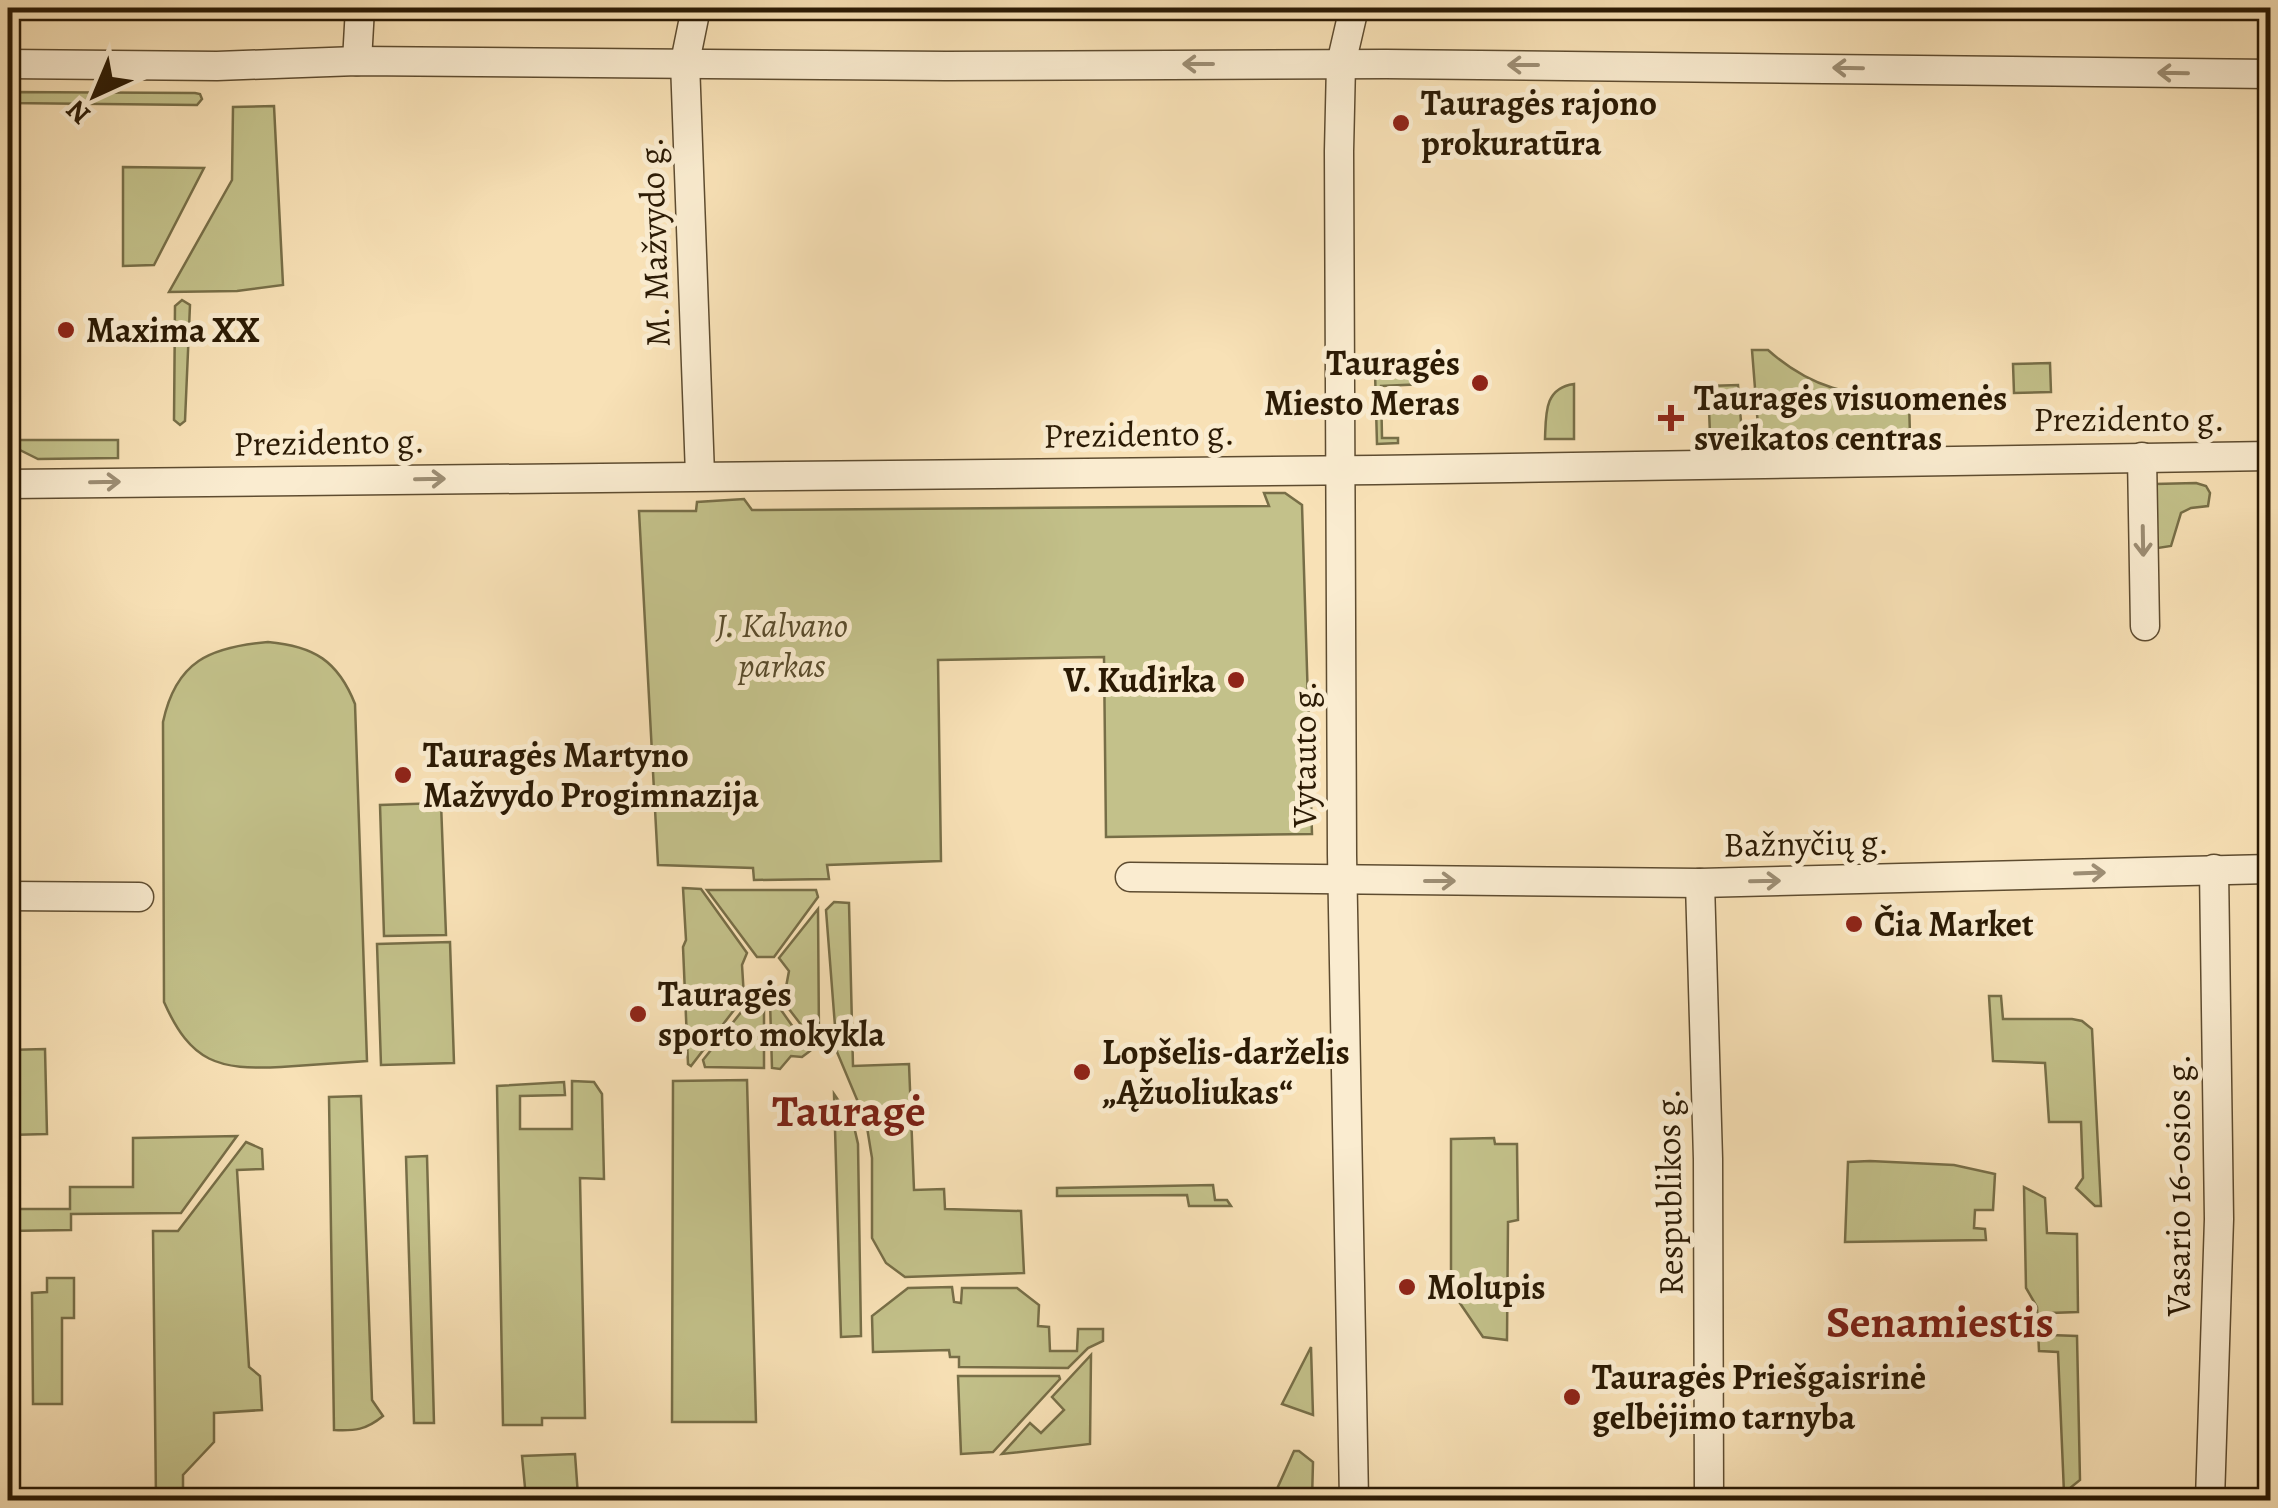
<svg xmlns="http://www.w3.org/2000/svg" width="2278" height="1508" font-family="Alegreya,serif">
<style>
.green{fill:#c3c18a;stroke:#776e47;stroke-width:2.5}
.lines{fill:none;stroke-linecap:round;stroke-linejoin:round}
.minor-casing{stroke:#5e4c30;stroke-width:31}
.minor{stroke:#faecd0;stroke-width:28}
.oneway{stroke:#9d8e74}
.poi-dot{fill:#8f2418;stroke:#faecd0;stroke-width:4}
.labels{text-anchor:middle;dominant-baseline:central;stroke-width:10;stroke-linejoin:round;paint-order:stroke}
.poi-label{font-size:35px;font-weight:bold;fill:#2b1a04;stroke:#faecd0;text-anchor:start}
.street-label{font-size:35px;fill:#2b1a04;stroke:#faecd0}
.park-label{font-size:35px;font-style:italic;fill:#594c2c;stroke:#faecd0}
.district-label{font-size:45px;font-weight:bold;fill:#7a1f14;stroke:#faecd0}
</style>
<rect width="100%" height="100%" fill="#f8e1b6"/>
<filter id="stains"><feTurbulence type="fractalNoise" baseFrequency=".002" numOctaves="4"/><feColorMatrix values="0 0 0 0 .2 0 0 0 0 .09 0 0 0 0 .02 0 0 0 .5 -.17"/></filter>
<radialGradient id="worn" r=".72"><stop offset=".6" stop-color="#630" stop-opacity="0"/><stop offset="1" stop-color="#630" stop-opacity=".3"/></radialGradient>
<g class="green">
<polygon points="8,92 195,93 200,94 202,99 197,105 8,103"/>
<polygon points="274,106 283,285 237,291 169,292 232,180 233,107"/>
<polygon points="123,167 204,168 154,265 123,266"/>
<polygon points="182,300 190,305 185,421 180,425 174,420 175,306"/>
<path d="M1768,350C1814,391 1850,394 1909,400L1910,436L1759,439L1752,350Z"/>
<polygon points="2050,363 2051,392 2014,393 2013,364"/>
<polygon points="1426,371 1426,384 1381,386 1382,438 1398,438 1398,443 1377,444 1375,372"/>
<path d="M1574,384V439H1545C1546,414 1544,388 1574,384Z"/>
<polygon points="1738,385 1742,434 1710,434 1708,386"/>
<polygon points="8,440 118,440 118,458 38,459 8,444"/>
<polygon points="2196,483 2206,486 2210,493 2208,506 2191,508 2181,513 2171,546 2158,548 2155,545 2155,484"/>
<polygon points="1264,493 1285,493 1302,505 1312,834 1106,837 1104,657 938,660 941,861 827,865 829,879 754,880 753,868 658,865 639,511 696,511 697,502 744,499 752,510 1269,506"/>
<path d="M268,642C314,646 338,661 355,704L367,1061C338,1063 310,1065 281,1067C218,1070 191,1063 164,1002L163,722C176,661 210,647 268,642Z"/>
<polygon points="441,803 446,935 384,936 380,805"/>
<polygon points="683,888 701,889 747,953 742,965 744,997 691,1066 688,1064 683,947 686,940"/>
<polygon points="707,890 816,890 818,897 774,957 757,957"/>
<polygon points="834,902 849,903 853,1066 909,1064 914,1190 944,1189 945,1209 1021,1211 1024,1273 905,1277 886,1263 872,1238 872,1158 866,1121 837,1052 826,910"/>
<polygon points="818,909 819,1038 815,1043 779,996 786,987 789,971 779,958"/>
<polygon points="450,942 454,1063 381,1065 377,944"/>
<polygon points="1989,996 2001,996 2003,1019 2072,1019 2082,1021 2092,1029 2101,1206 2095,1206 2076,1188 2083,1178 2081,1122 2049,1122 2045,1063 1993,1061"/>
<polygon points="756,1000 764,1004 764,1068 705,1067 703,1060 750,1001"/>
<polygon points="774,1000 810,1051 802,1057 791,1056 780,1069 772,1068 770,1001"/>
<polygon points="45,1049 47,1134 8,1135 8,1050"/>
<polygon points="747,1080 756,1422 672,1422 673,1081"/>
<polygon points="572,1081 594,1082 602,1094 604,1179 580,1178 585,1418 542,1418 542,1425 503,1425 497,1086 564,1082 565,1095 520,1096 520,1129 572,1129"/>
<polygon points="834,1094 853,1122 858,1144 861,1336 841,1337"/>
<path d="M361,1096L372,1400L383,1416C366,1430 355,1431 334,1430L329,1097Z"/>
<polygon points="237,1136 181,1213 71,1214 71,1230 8,1231 8,1209 70,1209 70,1187 133,1187 133,1138"/>
<polygon points="1494,1138 1495,1144 1517,1144 1518,1220 1508,1222 1507,1340 1483,1337 1451,1290 1451,1139"/>
<polygon points="246,1142 262,1149 263,1169 237,1170 249,1367 260,1376 262,1410 214,1413 214,1442 183,1475 183,1500 156,1500 153,1231 178,1231"/>
<polygon points="427,1156 434,1423 414,1423 406,1157"/>
<polygon points="1870,1161 1954,1165 1995,1174 1993,1210 1975,1210 1974,1228 1985,1229 1986,1240 1845,1242 1848,1162"/>
<polygon points="1213,1185 1215,1200 1227,1200 1231,1206 1189,1206 1187,1195 1057,1196 1057,1188"/>
<polygon points="2024,1187 2045,1198 2047,1233 2077,1234 2078,1312 2050,1313 2050,1335 2077,1336 2080,1480 2064,1493 2058,1352 2039,1351 2037,1307 2026,1288"/>
<polygon points="47,1278 74,1278 74,1318 62,1318 62,1404 33,1404 32,1293 47,1292"/>
<polygon points="952,1287 954,1302 961,1303 962,1288 1017,1288 1039,1305 1038,1326 1049,1327 1050,1351 1077,1351 1078,1329 1103,1329 1103,1341 1088,1348 1068,1368 959,1367 959,1357 950,1357 949,1350 873,1352 872,1316 908,1288"/>
<polygon points="1311,1347 1313,1415 1282,1404"/>
<polygon points="1091,1355 1090,1444 1002,1454 1030,1423 1041,1433 1064,1410 1052,1397"/>
<polygon points="958,1376 1059,1376 1060,1379 993,1452 961,1454"/>
<polygon points="1294,1451 1299,1451 1313,1462 1312,1500 1272,1500"/>
<polygon points="575,1454 578,1496 526,1498 522,1456"/>
</g>
<g class="lines">
<g class="minor-casing">
<g id="minor">
<polyline points="696,8 685,62 700,475"/>
<polyline points="1354,8 1341,64 1339,151 1342,855 1354,1500"/>
<polyline points="357,61 360,8"/>
<polyline points="8,64 217,66 357,61 946,66 1386,64 2270,74"/>
<polyline points="2142,457 2145,626"/>
<polyline points="8,484 1375,470 2270,456"/>
<polyline points="1130,877 1700,883 2270,869"/>
<polyline points="1700,883 1708,1159 1709,1500"/>
<polyline points="8,896 139,897"/>
<polyline points="2210,1500 2219,1219 2214,869"/>
</g>
</g>
<use href="#minor" class="minor"/>
</g>
<defs><path id="oneway-shaft" d="M-6 0H5M1.5-3L5.5 0L1.5 3" fill="none" stroke-width="1.6" stroke-linecap="round" stroke-linejoin="round" transform="scale(2.5)"/></defs>
<g class="oneway">
<use href="#oneway-shaft" transform="translate(1198 64) rotate(-180)"/>
<use href="#oneway-shaft" transform="translate(1523 65) rotate(-180)"/>
<use href="#oneway-shaft" transform="translate(1848 68) rotate(-179)"/>
<use href="#oneway-shaft" transform="translate(2173 73) rotate(-179)"/>
<use href="#oneway-shaft" transform="translate(430 479) rotate(-1)"/>
<use href="#oneway-shaft" transform="translate(105 482) rotate(-1)"/>
<use href="#oneway-shaft" transform="translate(2143 541) rotate(89)"/>
<use href="#oneway-shaft" transform="translate(2090 873) rotate(-2)"/>
<use href="#oneway-shaft" transform="translate(1440 881)"/>
<use href="#oneway-shaft" transform="translate(1765 881) rotate(-1)"/>
</g>
<g class="poi-dot">
<circle cx="1401" cy="123" r="10"/>
<circle cx="66" cy="330" r="10"/>
<circle cx="1480" cy="383" r="10"/>
<path d="M1666 403h10v10h10v10h-10v10h-10v-10h-10v-10h10z"/>
<circle cx="1236" cy="680" r="10"/>
<circle cx="403" cy="775" r="10"/>
<circle cx="1854" cy="924" r="10"/>
<circle cx="638" cy="1014" r="10"/>
<circle cx="1082" cy="1072" r="10"/>
<circle cx="1407" cy="1287" r="10"/>
<circle cx="1572" cy="1397" r="10"/>
</g>
<g class="labels">
<g class="poi-label">
<text x="1421" y="103">Tauragės rajono<tspan x="1421" dy="40">prokuratūra</tspan></text>
<text x="86" y="330">Maxima XX</text>
<text x="1460" y="363" text-anchor="end">Tauragės<tspan x="1460" dy="40">Miesto Meras</tspan></text>
<text x="1694" y="398">Tauragės visuomenės<tspan x="1694" dy="40">sveikatos centras</tspan></text>
<text x="1216" y="680" text-anchor="end">V. Kudirka</text>
<text x="423" y="755">Tauragės Martyno<tspan x="423" dy="40">Mažvydo Progimnazija</tspan></text>
<text x="1874" y="924">Čia Market</text>
<text x="658" y="994">Tauragės<tspan x="658" dy="40">sporto mokykla</tspan></text>
<text x="1102" y="1052">Lopšelis-darželis<tspan x="1102" dy="40">„Ąžuoliukas“</tspan></text>
<text x="1427" y="1287">Molupis</text>
<text x="1592" y="1377">Tauragės Priešgaisrinė<tspan x="1592" dy="40">gelbėjimo tarnyba</tspan></text>
</g>
<g class="street-label">
<text transform="translate(654 242) rotate(-92)">M. Mažvydo g.</text>
<text x="2129" y="419">Prezidento g.</text>
<text transform="translate(1139 434) rotate(-1)">Prezidento g.</text>
<text transform="translate(329 442) rotate(-1)">Prezidento g.</text>
<text transform="translate(1304 754) rotate(-90)">Vytauto g.</text>
<text transform="translate(1806 843) rotate(-1)">Bažnyčių g.</text>
<text transform="translate(2178 1185) rotate(-90)">Vasario 16-osios g.</text>
<text transform="translate(1669 1192) rotate(-91)">Respublikos g.</text>
</g>
<g class="park-label">
<text x="782" y="625">J. Kalvano<tspan x="782" dy="40">parkas</tspan></text>
</g>
<g class="district-label">
<text x="849" y="1111">Tauragė</text>
<text x="1940" y="1322">Senamiestis</text>
</g>
</g>
<rect width="2278" height="1508" fill="none" stroke="#f8e1b6" stroke-width="40"/>
<rect x="10" y="10" width="2258" height="1488" fill="none" stroke="#2b1a04" stroke-width="5"/>
<rect x="20" y="20" width="2238" height="1468" fill="none" stroke="#2b1a04" stroke-width="2.5"/>
<g transform="translate(95 95) rotate(224)" stroke="#faecd0" stroke-width="8" paint-order="stroke">
<path d="M0-8L18 38L0 25L-18 38Z" fill="#2b1a04"/>
<text y="-15" font-size="28" font-weight="bold" text-anchor="middle" fill="#2b1a04">N</text>
</g>
<rect width="100%" height="100%" filter="url(#stains)"/>
<rect width="100%" height="100%" fill="url(#worn)"/>
</svg>
